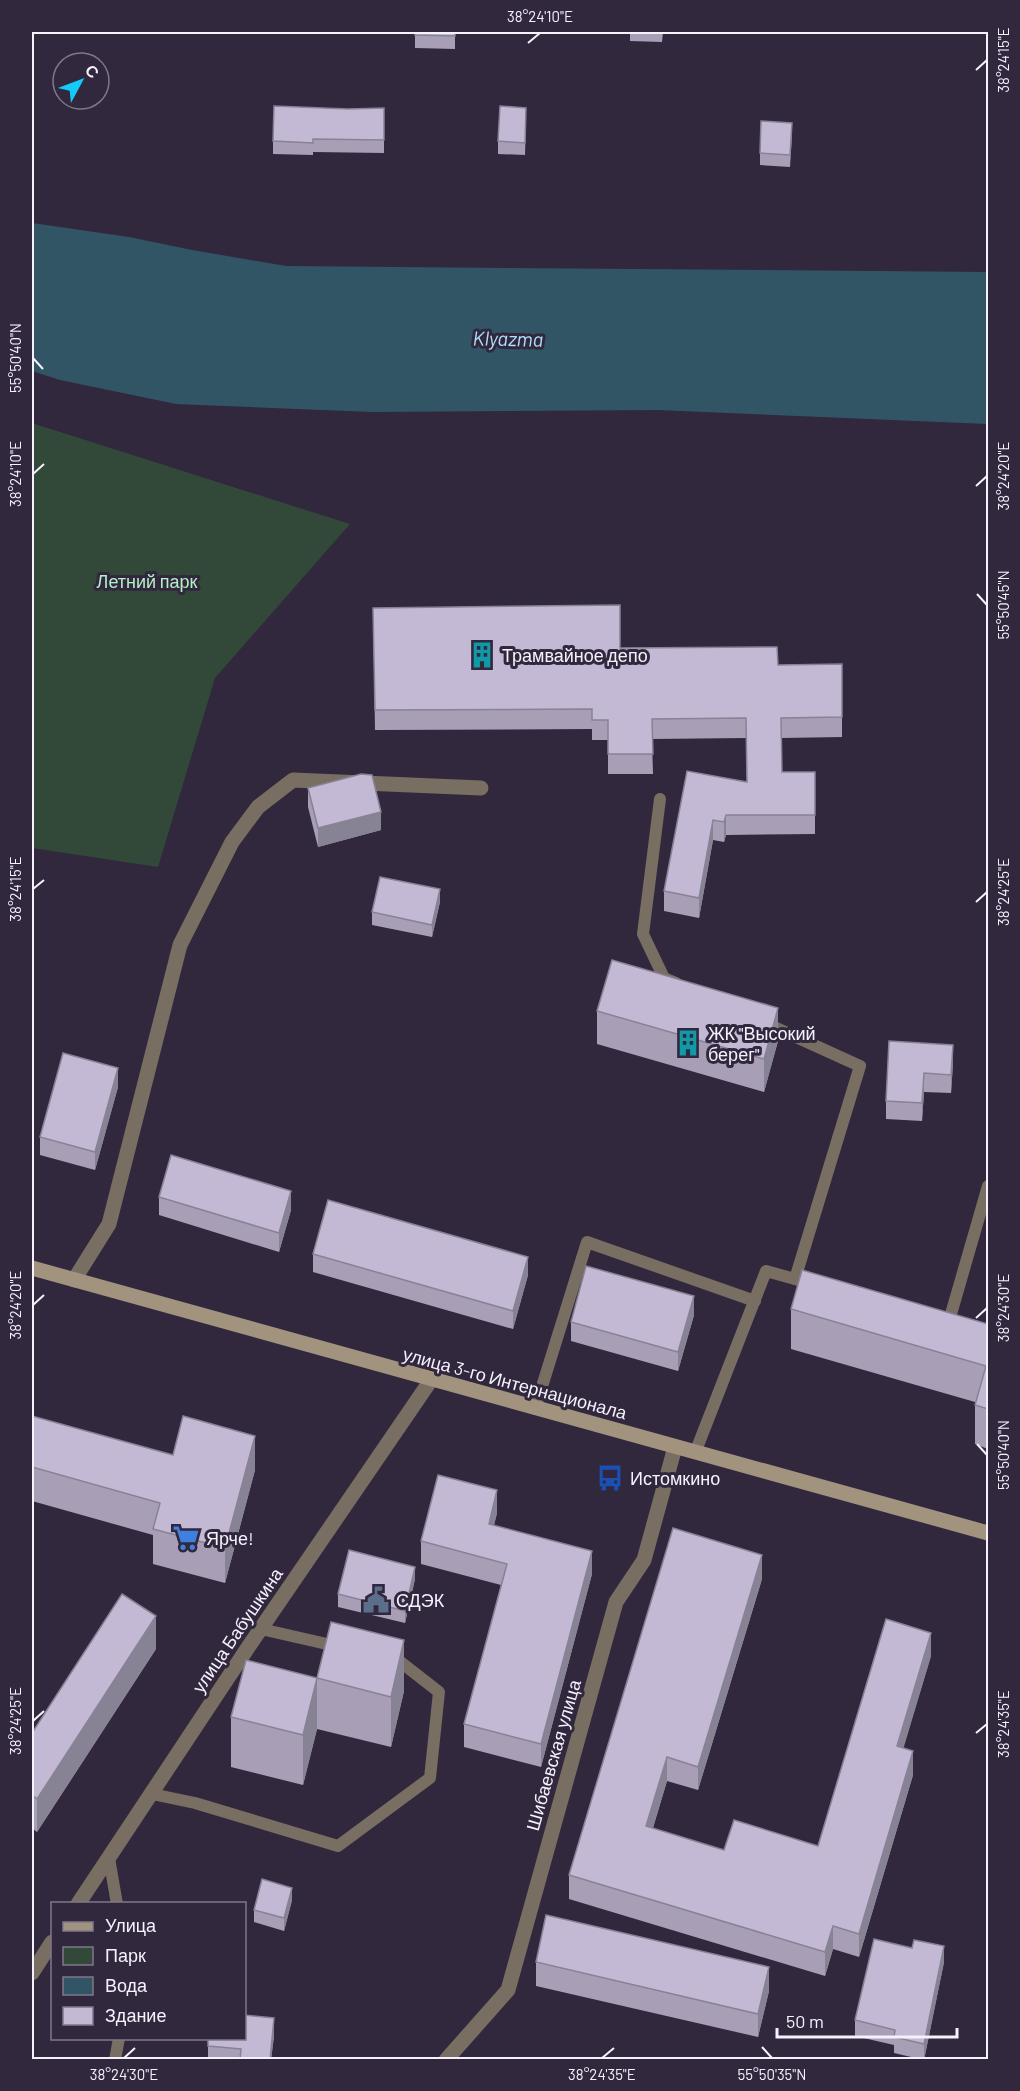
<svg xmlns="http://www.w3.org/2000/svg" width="1020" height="2091" font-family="Barlow,sans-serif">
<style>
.green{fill:#324838}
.water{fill:#325566}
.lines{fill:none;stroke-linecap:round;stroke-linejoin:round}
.lane{stroke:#786e62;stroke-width:12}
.street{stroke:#786e62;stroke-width:15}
.secondary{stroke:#a2937f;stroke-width:15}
.wall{fill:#a89fb7}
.shaded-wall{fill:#888295}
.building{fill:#c3b9d5;stroke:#888295;stroke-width:1.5}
.ticks{fill:none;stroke:#f5f1fd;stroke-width:2}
.labels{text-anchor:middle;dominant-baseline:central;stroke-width:6;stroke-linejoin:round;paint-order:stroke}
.park-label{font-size:18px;fill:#b6eec5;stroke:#31283e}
.poi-label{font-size:18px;fill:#f5f1fd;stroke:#31283e;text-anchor:start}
.street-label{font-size:18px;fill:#f5f1fd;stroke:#31283e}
.water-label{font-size:20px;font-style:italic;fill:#ade0fa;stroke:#31283e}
.neatline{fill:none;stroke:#f5f1fd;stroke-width:2}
.ticks-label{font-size:15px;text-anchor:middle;fill:#f5f1fd}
</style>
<rect width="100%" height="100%" fill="#31283e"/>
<polygon class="green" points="32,423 350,524 215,678 158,867 32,848"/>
<polygon class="water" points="32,223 129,237 192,250 286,266 988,272 988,424 658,410 372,412 176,404 60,380 32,371"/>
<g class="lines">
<g class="lane">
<polyline points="660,799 643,934 664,978 676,983"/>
<polyline points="763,1022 860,1066 795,1279"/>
<polyline points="941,1319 949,1321 988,1186"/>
<polyline points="535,1409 587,1242 755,1301"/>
<polyline points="695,1453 766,1271 802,1281"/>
<polyline points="261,1629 340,1647"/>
<polyline points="152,1794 195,1803 338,1846 430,1778 439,1692 398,1660 392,1659"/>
<polyline points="109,1858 117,1904"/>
<polyline points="115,2060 119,2038"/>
</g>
<g class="street">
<polyline points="74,1280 109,1224 180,945 232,842 258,807 293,780 481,788"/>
<polyline points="78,1904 251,1643 431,1380"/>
<polyline points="32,1973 52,1942"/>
<polyline points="446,2060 508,1990 616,1602 644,1560 675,1447"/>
</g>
<polyline class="secondary" points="32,1268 988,1533"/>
</g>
<g class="wall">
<polygon points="415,32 455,32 455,49 415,48"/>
<polygon points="630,32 663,32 662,42 630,41"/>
<polygon points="384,108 384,153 313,152 313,155 273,154 273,141 348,109"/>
<polygon points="526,120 525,155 498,154 498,141"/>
<polygon points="792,135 790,167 760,165 760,153"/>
<polygon points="373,608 620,648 778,665 842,664 842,737 782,738 782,772 815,772 815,834 726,835 724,842 713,840 699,918 664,911 664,891 687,771 747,782 746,738 652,739 653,774 608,774 608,740 592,740 592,729 375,730"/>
<polygon points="308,788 381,830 318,847 308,807"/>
<polygon points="440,902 432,937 372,925 372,912"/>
<polygon points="597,1011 778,1041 764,1092 597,1044"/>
<polygon points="889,1041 953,1063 951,1093 924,1092 922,1121 886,1119 886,1101"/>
<polygon points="118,1087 95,1170 40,1155 40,1137"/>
<polygon points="159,1197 291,1210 279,1252 159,1215"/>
<polygon points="313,1254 528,1275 513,1329 313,1272"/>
<polygon points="791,1309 988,1324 988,1449 975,1444 975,1402 791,1349"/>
<polygon points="694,1315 678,1371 571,1341 571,1322"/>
<polygon points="32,1416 173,1455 255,1470 225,1583 153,1564 153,1535 32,1501"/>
<polygon points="497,1513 494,1525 592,1574 541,1767 464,1747 464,1724 501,1585 421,1564 421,1541"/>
<polygon points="415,1579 405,1623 338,1607 338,1594"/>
<polygon points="762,1579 698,1790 667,1781 653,1828 724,1850 818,1846 931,1656 903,1748 913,1775 859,1957 833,1949 825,1976 569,1899 569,1875"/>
<polygon points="156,1649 37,1832 32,1828 32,1733"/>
<polygon points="317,1678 404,1691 391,1747 317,1729 303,1785 231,1767 231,1717"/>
<polygon points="292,1900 284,1931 254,1922 254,1910"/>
<polygon points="536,1962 769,1991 758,2037 536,1986"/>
<polygon points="944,1962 924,2060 894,2053 894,2045 855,2036 855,2020"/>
<polygon points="274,2036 271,2060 208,2060 208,2046"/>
</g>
<g class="shaded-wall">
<polygon points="381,812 381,830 318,847 318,828"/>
<polygon points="726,815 726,835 724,842 724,822"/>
<polygon points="713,820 713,840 699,918 699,898"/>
<polygon points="440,889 440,902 432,937 432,925"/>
<polygon points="778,1008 778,1041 764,1092 764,1059"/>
<polygon points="953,1045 953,1063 951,1093 951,1075"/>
<polygon points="118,1068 118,1087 95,1170 95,1152"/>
<polygon points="924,1073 924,1092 922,1121 922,1103"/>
<polygon points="291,1191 291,1210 279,1252 279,1233"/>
<polygon points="528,1257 528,1275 513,1329 513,1311"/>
<polygon points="694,1296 694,1315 678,1371 678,1352"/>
<polygon points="255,1436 255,1470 225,1583 225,1548"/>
<polygon points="497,1490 497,1513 489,1546 489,1524"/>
<polygon points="592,1551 592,1574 541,1767 541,1744"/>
<polygon points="762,1555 762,1579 698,1790 698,1767"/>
<polygon points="415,1567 415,1579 405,1623 405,1611"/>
<polygon points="156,1616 156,1649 37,1832 37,1799"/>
<polygon points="931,1633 931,1656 897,1770 897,1746"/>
<polygon points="404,1640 404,1691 391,1747 391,1697"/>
<polygon points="317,1678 317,1729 303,1785 303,1735"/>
<polygon points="913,1751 913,1775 859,1957 859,1934"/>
<polygon points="667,1757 667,1781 646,1850 646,1826"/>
<polygon points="292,1888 292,1900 284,1931 284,1918"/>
<polygon points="833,1926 833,1949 825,1976 825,1952"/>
<polygon points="944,1946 944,1962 924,2060 924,2044"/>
<polygon points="769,1967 769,1991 758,2037 758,2014"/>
<polygon points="274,2018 274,2036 271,2060 270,2060"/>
</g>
<g class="building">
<polygon points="415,32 455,32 455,36 415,35"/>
<polygon points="274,106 348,109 384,108 384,140 313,139 313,143 273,141"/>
<polygon points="500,106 526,108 525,143 498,141"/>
<polygon points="761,121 792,123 790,155 760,153"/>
<polygon points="620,605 620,648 777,647 778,665 842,664 842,717 781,718 782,772 815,772 815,815 726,815 724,822 713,820 699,898 664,891 687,771 747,782 746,718 652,719 653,754 608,754 608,720 592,720 592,709 375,710 373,608"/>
<polygon points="361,774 372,775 381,812 318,828 308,788"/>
<polygon points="380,877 440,889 432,925 372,912"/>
<polygon points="612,960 778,1008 764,1059 597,1011"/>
<polygon points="889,1041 953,1045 951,1075 924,1073 922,1103 886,1101"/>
<polygon points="63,1053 118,1068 95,1152 40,1137"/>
<polygon points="171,1155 291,1191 279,1233 159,1197"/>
<polygon points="328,1200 528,1257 513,1311 313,1254"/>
<polygon points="586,1266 694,1296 678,1352 571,1322"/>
<polygon points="802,1270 988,1324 988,1409 975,1405 986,1366 791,1309"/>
<polygon points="32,1416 173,1455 183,1416 255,1436 225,1548 153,1529 160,1503 32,1467"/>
<polygon points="438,1475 497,1490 489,1524 592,1551 541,1744 464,1724 507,1564 421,1541"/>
<polygon points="673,1528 762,1555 698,1767 667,1757 646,1826 724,1850 734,1820 818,1846 886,1619 931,1633 897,1746 913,1751 859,1934 833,1926 825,1952 569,1875"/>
<polygon points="349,1550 415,1567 405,1611 338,1594"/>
<polygon points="122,1594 156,1616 37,1799 32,1795 32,1733"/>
<polygon points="331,1622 404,1640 391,1697 317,1678"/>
<polygon points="246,1660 317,1678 303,1735 231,1717"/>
<polygon points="262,1879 292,1888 284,1918 254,1910"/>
<polygon points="546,1915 769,1967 758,2014 536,1962"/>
<polygon points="874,1939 912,1948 914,1940 944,1946 924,2044 894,2037 895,2030 855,2020"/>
<polygon points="244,2015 274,2018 270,2060 240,2060 241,2049 208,2046 208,2038 244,2038"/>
</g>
<path class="ticks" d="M528,43L540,33M976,70L987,60M33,358L43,369M33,474L44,464M976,486L987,476M977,594L987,605M33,889L44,880M976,902L987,892M33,1305L44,1295M976,1318L987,1308M977,1444L987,1455M33,1721L44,1711M976,1733L987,1724M762,2047L772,2058M124,2058L135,2048M602,2058L614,2048"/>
<defs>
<g id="building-bare" transform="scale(2.07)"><path d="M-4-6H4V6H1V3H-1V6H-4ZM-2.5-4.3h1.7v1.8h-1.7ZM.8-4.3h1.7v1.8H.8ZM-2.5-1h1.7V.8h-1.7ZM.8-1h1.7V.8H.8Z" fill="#0f9aa8" stroke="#31283e" stroke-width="2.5" paint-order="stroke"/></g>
<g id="bus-bare" transform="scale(2.07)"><path d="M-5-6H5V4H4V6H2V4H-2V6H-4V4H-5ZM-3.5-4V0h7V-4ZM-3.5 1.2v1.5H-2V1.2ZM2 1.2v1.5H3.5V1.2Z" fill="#1a4fb4" stroke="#31283e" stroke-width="2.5" paint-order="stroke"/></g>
<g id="supermarket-bare" transform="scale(2.07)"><path d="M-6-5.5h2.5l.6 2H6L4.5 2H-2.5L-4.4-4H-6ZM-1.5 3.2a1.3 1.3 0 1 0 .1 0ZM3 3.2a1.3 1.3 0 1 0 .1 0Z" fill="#3f7fe0" stroke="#31283e" stroke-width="2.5" paint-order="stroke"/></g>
<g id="civic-bare" transform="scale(2.07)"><path d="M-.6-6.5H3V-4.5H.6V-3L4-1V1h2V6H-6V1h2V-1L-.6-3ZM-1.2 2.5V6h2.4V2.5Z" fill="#5c6f8a" stroke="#31283e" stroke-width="2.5" paint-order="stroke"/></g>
</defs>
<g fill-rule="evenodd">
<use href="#building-bare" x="482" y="655"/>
<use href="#building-bare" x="688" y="1043"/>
<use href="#bus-bare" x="610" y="1478"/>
<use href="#supermarket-bare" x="186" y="1538"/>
<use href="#civic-bare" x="376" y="1600"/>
</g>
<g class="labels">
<g class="park-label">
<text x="147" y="581">Летний парк</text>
</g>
<g class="poi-label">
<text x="502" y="655">Трамвайное депо</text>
<text x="708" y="1033">ЖК "Высокий<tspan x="708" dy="21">берег"</tspan></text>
<text x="630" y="1478">Истомкино</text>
<text x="206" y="1538">Ярче!</text>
<text x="396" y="1600">СДЭК</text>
</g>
<g class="street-label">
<text transform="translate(515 1383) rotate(15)">улица 3-го Интернационала</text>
<text transform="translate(237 1630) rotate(-56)">улица Бабушкина</text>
<text transform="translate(553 1755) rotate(-74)">Шибаевская улица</text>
</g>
<g class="water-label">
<text transform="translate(508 338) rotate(1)">Klyazma</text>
</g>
</g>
<rect width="1020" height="2091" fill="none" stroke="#31283e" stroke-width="66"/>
<rect x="51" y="1902" width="195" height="138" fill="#31283e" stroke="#7f788a" stroke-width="1.5"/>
<rect x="63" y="1922" width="30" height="9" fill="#a2937f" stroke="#7f788a" stroke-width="1.5"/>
<text x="105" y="1932" font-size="18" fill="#f5f1fd">Улица</text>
<rect x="63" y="1947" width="30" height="18" fill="#324838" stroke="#7f788a" stroke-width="1.5"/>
<text x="105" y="1962" font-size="18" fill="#f5f1fd">Парк</text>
<rect x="63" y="1977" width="30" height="18" fill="#325566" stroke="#7f788a" stroke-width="1.5"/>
<text x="105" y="1992" font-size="18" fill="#f5f1fd">Вода</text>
<rect x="63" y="2007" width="30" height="18" fill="#c3b9d5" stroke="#7f788a" stroke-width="1.5"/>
<text x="105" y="2022" font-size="18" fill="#f5f1fd">Здание</text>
<g transform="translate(81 81) rotate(49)"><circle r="28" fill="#31283e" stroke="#7f788a" stroke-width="1.5"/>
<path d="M0-4.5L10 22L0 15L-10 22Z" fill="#15cafb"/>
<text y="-9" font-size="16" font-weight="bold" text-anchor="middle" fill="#f5f1fd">С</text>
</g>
<path d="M777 2028v9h180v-9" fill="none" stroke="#f5f1fd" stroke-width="3"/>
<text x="786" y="2028" font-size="18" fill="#f5f1fd" stroke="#31283e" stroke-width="4.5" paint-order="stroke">50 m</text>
<rect x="33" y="33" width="954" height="2025" class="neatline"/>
<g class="ticks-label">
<text x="540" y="22">38°24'10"E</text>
<text transform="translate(1004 60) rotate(-90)" y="5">38°24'15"E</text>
<text transform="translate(16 358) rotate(-90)" y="5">55°50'40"N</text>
<text transform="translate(16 474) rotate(-90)" y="5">38°24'10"E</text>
<text transform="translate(1004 476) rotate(-90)" y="5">38°24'20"E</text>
<text transform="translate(1004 605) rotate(-90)" y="5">55°50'45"N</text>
<text transform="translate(16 889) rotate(-90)" y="5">38°24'15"E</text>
<text transform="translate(1004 892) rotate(-90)" y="5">38°24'25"E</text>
<text transform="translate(16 1305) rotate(-90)" y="5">38°24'20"E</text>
<text transform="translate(1004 1308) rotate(-90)" y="5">38°24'30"E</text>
<text transform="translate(1004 1455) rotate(-90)" y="5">55°50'40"N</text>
<text transform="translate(16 1721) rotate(-90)" y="5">38°24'25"E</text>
<text transform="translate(1004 1724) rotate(-90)" y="5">38°24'35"E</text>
<text x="124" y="2080">38°24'30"E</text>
<text x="602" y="2080">38°24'35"E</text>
<text x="772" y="2080">55°50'35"N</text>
</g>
</svg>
